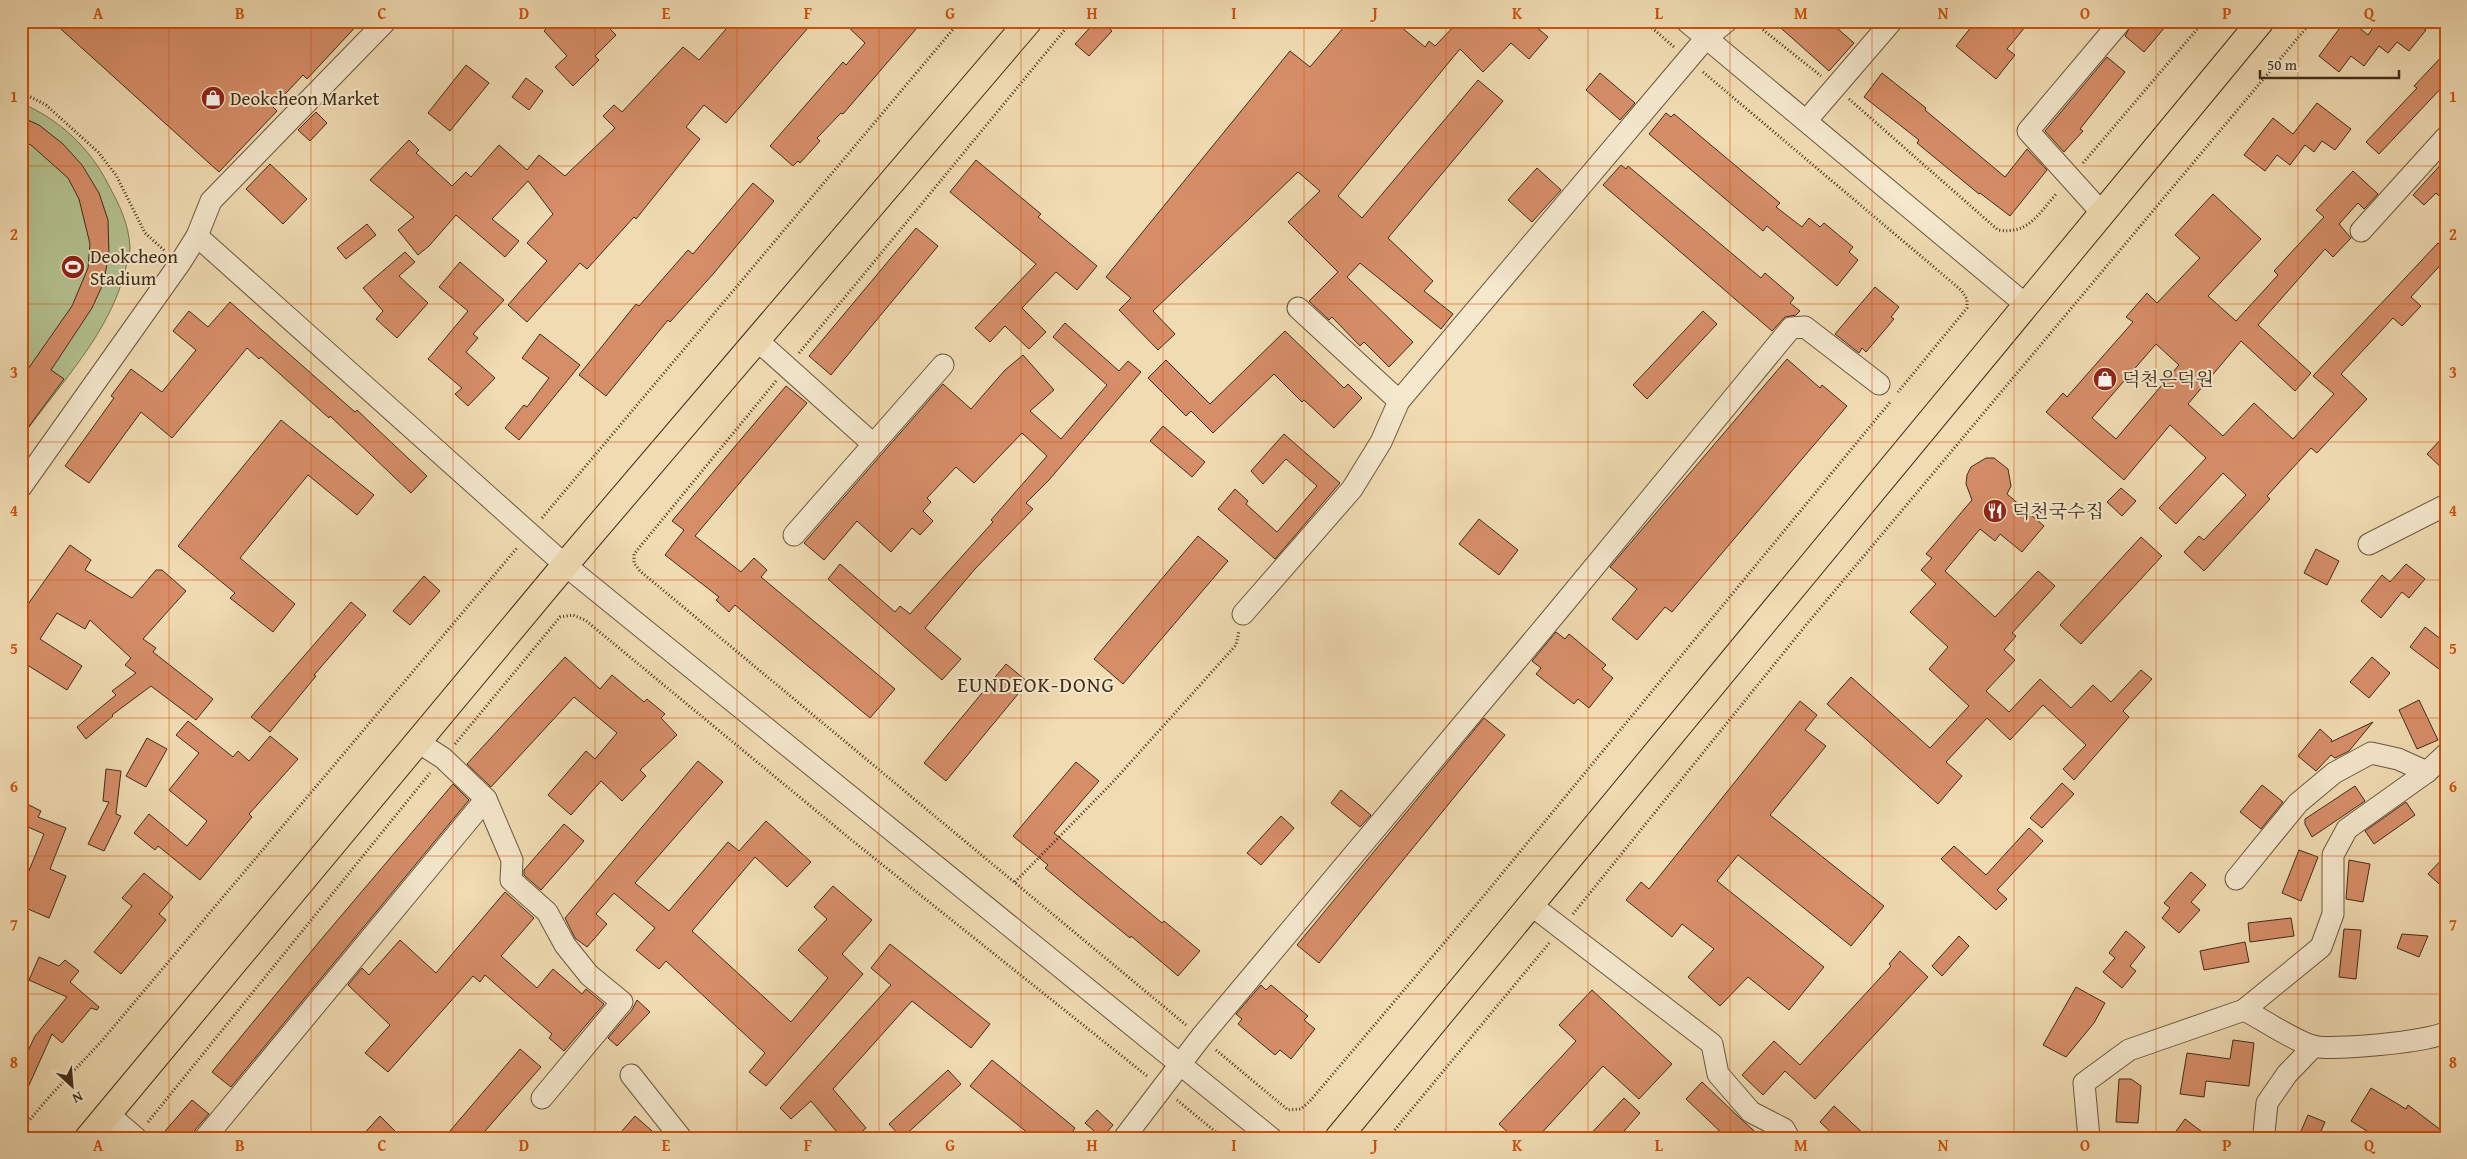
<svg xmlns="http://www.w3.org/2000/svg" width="2467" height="1159" font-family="'Gentium Book Plus','Noto Serif KR',serif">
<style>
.green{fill:#b4c190;stroke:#7a7754}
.building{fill:#d68e69;stroke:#402d19;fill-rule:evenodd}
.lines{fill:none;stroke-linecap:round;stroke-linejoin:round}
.minor-casing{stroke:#6c583f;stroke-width:23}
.major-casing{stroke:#402d19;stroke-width:28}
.path{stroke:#402d19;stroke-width:3;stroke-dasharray:1 2.5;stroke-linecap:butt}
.minor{stroke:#f5e8cd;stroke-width:21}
.major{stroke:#f0dbb2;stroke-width:26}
.grid{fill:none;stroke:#cf520e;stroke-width:1;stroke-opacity:0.55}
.labels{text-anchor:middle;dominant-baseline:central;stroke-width:4;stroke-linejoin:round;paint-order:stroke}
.poi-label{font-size:19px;fill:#402d19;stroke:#f5e8cd;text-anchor:start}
.quarter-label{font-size:21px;letter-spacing:1px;fill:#402d19;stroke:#f5e8cd}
.neatline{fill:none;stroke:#cf520e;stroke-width:2}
.grid-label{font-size:16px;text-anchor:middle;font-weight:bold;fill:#cf520e}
</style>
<rect width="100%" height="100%" fill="#f0dbb2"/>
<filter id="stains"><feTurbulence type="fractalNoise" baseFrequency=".004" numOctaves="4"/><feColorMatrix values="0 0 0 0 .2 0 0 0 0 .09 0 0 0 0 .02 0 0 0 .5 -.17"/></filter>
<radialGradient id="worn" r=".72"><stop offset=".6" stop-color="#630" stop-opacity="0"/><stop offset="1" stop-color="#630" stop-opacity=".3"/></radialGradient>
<path class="green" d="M21,103C59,119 90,148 108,184C119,204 129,224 130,248C130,254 127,261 126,267C111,333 60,383 22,437L29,442L21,453Z"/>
<g class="building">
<polygon points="52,21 361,21 307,79 303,75 273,107 277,111 219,172"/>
<polygon points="554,21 602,21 616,35 595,56 599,60 573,86 555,67 567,56 544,31"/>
<polygon points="733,21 798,21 807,29 726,123 704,105 686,127 700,139 636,219 634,217 587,269 580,263 527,322 508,305 547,261 527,243 553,214 528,181 492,219 519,241 505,257 456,215 429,246 418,255 398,230 414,217 370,180 409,140 419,150 416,153 452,186 466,172 471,177 499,145 527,170 539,155 565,176 615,128 603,116 614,105 622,112 683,47 699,60"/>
<polygon points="842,21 923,21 843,114 841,113 817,138 820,141 800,163 798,161 793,166 770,146 843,62 846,65 865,43"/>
<polygon points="1096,21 1101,21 1112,31 1089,56 1075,44"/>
<polygon points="1349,21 1394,21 1425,47 1429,41 1435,46 1459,21 1529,21 1548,37 1529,59 1511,43 1483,72 1460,49 1338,196 1362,218 1478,80 1503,101 1388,238 1433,281 1424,291 1453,314 1441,329 1360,263 1347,277 1413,342 1389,367 1364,342 1360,346 1332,317 1329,320 1309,301 1338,272 1288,222 1320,191 1298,172 1153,311 1175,334 1158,350 1119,310 1131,298 1106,277 1290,51 1310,67"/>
<polygon points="1773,21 1829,21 1854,43 1829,71"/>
<polygon points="1976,21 2030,21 2007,49 2015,55 1996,79 1956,46"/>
<polygon points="2133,21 2170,21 2144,52 2125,36"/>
<polygon points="2345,21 2351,21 2368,35 2378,21 2414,21 2426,30 2409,51 2397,42 2388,53 2379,46 2364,66 2351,56 2339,72 2319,56"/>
<polygon points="2446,52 2446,83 2379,154 2366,142 2417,88 2414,86"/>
<polygon points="2107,57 2125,72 2080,129 2083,131 2064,152 2045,131"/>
<polygon points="466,65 489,83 450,131 428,113"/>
<polygon points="1600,73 1635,103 1620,120 1586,90"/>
<polygon points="1882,73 1926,108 1925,110 2005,177 2027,149 2047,170 2010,216 1980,193 1979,194 1917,143 1919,140 1864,97"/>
<polygon points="526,78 543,91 529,110 512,97"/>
<polygon points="2317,103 2351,129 2335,150 2322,141 2314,152 2305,145 2290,165 2277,155 2265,171 2244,155 2273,118 2293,134"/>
<polygon points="316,112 327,123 310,141 298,130"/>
<polygon points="1666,113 1671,117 1674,114 1749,177 1780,203 1776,207 1802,227 1809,218 1820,227 1824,223 1853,247 1849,252 1858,260 1837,286 1767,226 1763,231 1649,134"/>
<polygon points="21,117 39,125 63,144 82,165 99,193 108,220 109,255 103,284 92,308 51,370 64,379 21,437 21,379 72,306 88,268 90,244 79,199 68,178 31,145 21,140"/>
<polygon points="2446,159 2446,202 2436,193 2424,205 2413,195"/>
<polygon points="976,160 1041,214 1038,217 1097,266 1077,290 1056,272 1022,308 1046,332 1029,349 1005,326 990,342 975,328 1036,264 950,192"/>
<polygon points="270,164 307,199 283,224 246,189"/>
<polygon points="1621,165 1626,169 1628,166 1761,278 1765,273 1794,298 1790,303 1800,311 1796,315 1785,317 1772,331 1603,185"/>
<polygon points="1537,168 1561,190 1532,222 1508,200"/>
<path d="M2353,171L2378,194L2364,209L2358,203L2339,224L2351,238L2333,257L2325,249L2258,325L2311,373L2295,391L2241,341L2188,404L2223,436L2254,403L2293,439L2334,394L2313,376L2438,243L2446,250V259L2411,297L2421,306L2402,326L2393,318L2341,374L2367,399L2317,453L2311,448L2267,496L2270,499L2204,571L2184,552L2199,536L2204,540L2246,495L2223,473L2176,524L2159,508L2206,458L2170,425L2124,480L2046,412L2063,393L2067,397L2133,322L2126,317L2147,293L2157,303L2200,258L2175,235L2213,194L2261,239L2208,296L2236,321L2278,275L2274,271L2324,217L2316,210ZM2156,344L2179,365L2116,439L2092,418Z"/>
<polygon points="753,183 774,201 714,273 670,322 668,320 606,396 579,375 636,304 639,306 688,250 693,254"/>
<polygon points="367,224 376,235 346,259 337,248"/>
<polygon points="916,228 938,246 831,375 809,356"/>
<polygon points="405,252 415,262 399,276 428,303 397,338 376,319 383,311 363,288"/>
<polygon points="460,262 504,300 473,334 478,338 466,352 495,378 468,406 455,394 462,388 428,359 468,311 439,287"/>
<polygon points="1875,287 1899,307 1891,317 1894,319 1866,352 1862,348 1859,353 1835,334"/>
<polygon points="230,302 355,412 357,410 427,476 411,493 330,416 329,418 261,357 259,359 247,348 172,438 141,412 89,483 65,466 114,398 111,396 131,369 162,392 196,350 173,331 189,311 208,327"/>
<polygon points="1703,311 1717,324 1647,399 1633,385"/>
<polygon points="1065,323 1119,371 1128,361 1141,372 1049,480 1026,503 1033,509 975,569 925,628 961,659 942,680 828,579 840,564 895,612 900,606 910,614 993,522 991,520 1047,456 1022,433 974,483 956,467 927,498 931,502 923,511 933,521 920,535 912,528 891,552 857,521 824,560 804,543 943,384 971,409 1005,370 1023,355 1054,390 1030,411 1061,439 1107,385 1053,337"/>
<polygon points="1285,331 1344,388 1348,384 1362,398 1334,428 1304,400 1302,402 1274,374 1213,433 1191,411 1186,416 1148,378 1166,360 1210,404"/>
<polygon points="540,334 580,365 519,440 505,428 524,405 527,407 549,378 522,358"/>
<polygon points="1787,359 1820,388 1822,385 1847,406 1672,612 1665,607 1637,640 1612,619 1637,589 1610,567"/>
<polygon points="786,386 807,403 695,536 741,572 754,558 767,570 761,577 895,689 870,718 735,605 729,612 716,600 719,597 665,555 684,530 672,521"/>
<polygon points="281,420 374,495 357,515 308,475 240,558 295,604 273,632 230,598 235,593 178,546"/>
<polygon points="1163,426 1205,462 1192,477 1150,441"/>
<polygon points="1284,434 1340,483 1275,559 1218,509 1235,489 1248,501 1246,504 1277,532 1299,507 1317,486 1286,459 1263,484 1251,471"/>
<polygon points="2446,434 2446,472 2427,454"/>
<polygon points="1986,458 1994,458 2008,469 2011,486 2007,494 2044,526 2022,552 2000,534 1995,541 1980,529 1945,571 1995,617 2038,571 2055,586 2012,633 2016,636 2004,650 2015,660 1986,691 2009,712 2040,679 2071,708 2093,685 2111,702 2141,670 2152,679 2123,711 2129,717 2074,780 2063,769 2086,745 2043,705 2010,740 1987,718 1946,762 1962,776 1938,804 1827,704 1851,677 1930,748 1969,706 1929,669 1948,647 1910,612 1936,584 1921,570 1932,558 1926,554 1972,500 1966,484 1967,475 1971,467"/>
<polygon points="2121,488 2136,501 2122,516 2107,502"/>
<polygon points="1479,519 1518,550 1499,575 1459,544"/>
<polygon points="1198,536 1228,561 1123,684 1094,659"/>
<polygon points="2141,537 2162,556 2081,644 2060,625"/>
<polygon points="70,545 91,560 85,570 132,598 156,570 162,570 186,591 143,639 156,648 153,652 213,699 196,720 151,686 112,715 113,716 86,739 77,727 116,695 112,691 136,673 125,665 131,658 90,620 85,629 57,613 40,639 82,666 67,690 21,661 21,614"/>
<polygon points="2316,549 2339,561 2327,585 2304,573"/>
<polygon points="2406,564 2425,579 2409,598 2402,592 2381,618 2361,601 2382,575 2390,582"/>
<polygon points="424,576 440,591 410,625 393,611"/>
<polygon points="351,602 366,615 314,675 316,676 270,732 251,717"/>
<polygon points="2425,627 2446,643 2446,661 2439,669 2410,647"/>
<polygon points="1556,632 1565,639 1569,634 1606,665 1602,669 1613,678 1589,708 1578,699 1574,704 1536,674 1541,668 1532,661"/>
<polygon points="565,657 600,689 612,675 644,702 647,699 665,714 661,718 677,735 640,770 646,776 622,801 601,781 571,815 548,795 586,751 595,759 617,733 574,697 491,787 467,764"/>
<polygon points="2372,657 2390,673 2369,698 2350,682"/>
<polygon points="1006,664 1028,682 946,781 924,763"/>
<polygon points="2419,700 2438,740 2417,749 2399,710"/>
<polygon points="1800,701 1817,715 1805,730 1826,746 1770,815 1884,906 1851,946 1738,855 1717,881 1824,967 1789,1010 1748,977 1720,1006 1688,977 1714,949 1682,924 1672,937 1626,900 1641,882 1649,889"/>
<polygon points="1484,718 1505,735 1319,963 1297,945"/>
<polygon points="188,721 233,757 238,751 249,761 270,736 298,759 249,814 252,817 200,880 158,846 155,850 134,833 149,814 187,846 207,821 169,790 199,753 176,735"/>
<polygon points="2373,722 2349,751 2335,758 2331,755 2316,771 2298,756 2320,729 2332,740 2331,742"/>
<polygon points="147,738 167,749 146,787 126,776"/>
<polygon points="698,761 723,782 635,883 669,911 728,842 739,851 766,821 811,862 787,887 755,857 692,931 791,1022 828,978 798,950 827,919 814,907 833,886 872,920 842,954 863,974 766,1086 749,1072 765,1053 666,961 659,969 636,950 655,928 614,893 596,914 607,924 587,947 575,938 565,918"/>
<polygon points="1076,762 1099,781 1054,833 1162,923 1164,921 1200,951 1178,976 1131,936 1130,938 1081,898 1045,868 1048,865 1013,836"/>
<polygon points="106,769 121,771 116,814 121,816 104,851 88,844 109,802 103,801"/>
<polygon points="2062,783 2074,794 2042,828 2030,818"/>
<polygon points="453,784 469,800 231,1087 212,1072 319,942"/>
<polygon points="2262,785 2283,802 2261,829 2240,812"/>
<polygon points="2355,786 2365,801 2312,837 2305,824 2305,819"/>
<polygon points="1341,790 1371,815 1360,827 1331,803"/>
<polygon points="21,801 41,811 38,817 66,828 50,869 66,876 49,918 21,906 21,890 44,834 21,824"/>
<polygon points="2406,802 2415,815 2374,844 2365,831"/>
<polygon points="1281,816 1294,828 1261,865 1247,853"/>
<polygon points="564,824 584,841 541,890 524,875 524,870"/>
<polygon points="2029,828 2043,841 1997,890 2007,899 1996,910 1941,859 1954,846 1986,875"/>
<polygon points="2299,850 2318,857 2301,901 2282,893"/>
<polygon points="2446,855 2446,890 2428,874"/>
<polygon points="2349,860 2370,864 2363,902 2346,899"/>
<polygon points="2191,872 2206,885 2191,902 2200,910 2179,933 2162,918 2170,908 2164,903"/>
<polygon points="144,873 173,897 159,914 166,920 121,974 94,952 132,906 122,898"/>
<polygon points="505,892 534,918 501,956 537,988 553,969 582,994 586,989 604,1004 564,1051 549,1038 552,1034 485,975 480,982 473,976 388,1072 365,1053 390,1025 348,985 362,968 369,975 400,940 436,973"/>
<polygon points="2291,918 2294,936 2250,942 2248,923"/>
<polygon points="2344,929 2361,930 2356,979 2339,977"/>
<polygon points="2126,931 2145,947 2130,966 2136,971 2122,988 2103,972 2115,958 2109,953"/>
<polygon points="2402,934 2428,936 2419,957 2397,948"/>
<polygon points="1959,936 1969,946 1942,976 1932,966"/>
<polygon points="2245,942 2249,962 2204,970 2200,951"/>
<polygon points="890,944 990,1024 971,1048 912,1001 833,1089 866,1128 855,1138 842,1138 811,1101 791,1119 780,1108 891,985 871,968"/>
<polygon points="1900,951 1928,977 1815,1099 1785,1071 1763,1095 1742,1075 1774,1041 1800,1065 1891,966 1889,964"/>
<polygon points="39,957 59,966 65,960 79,971 70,982 99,1007 97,1010 91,1008 62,1043 52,1034 21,1103 21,1066 35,1036 67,997 29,980"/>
<polygon points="1261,985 1266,990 1271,985 1308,1016 1304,1020 1315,1029 1291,1059 1280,1050 1275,1055 1238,1024 1242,1019 1236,1014"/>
<polygon points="2076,987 2105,1003 2094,1023 2066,1057 2043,1045"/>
<polygon points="1592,990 1672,1064 1639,1099 1603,1066 1537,1138 1514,1138 1499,1124 1576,1041 1559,1025"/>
<polygon points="637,1000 650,1012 617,1046 608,1038 632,1010"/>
<polygon points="2233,1040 2254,1043 2249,1086 2206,1081 2204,1097 2180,1094 2187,1053 2230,1059"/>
<polygon points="520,1049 541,1067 479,1138 444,1138"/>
<polygon points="992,1060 1075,1128 1068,1138 1034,1138 970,1086"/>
<polygon points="948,1070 961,1084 902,1138 889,1124"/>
<polygon points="2119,1079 2131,1079 2141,1086 2138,1123 2116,1122"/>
<polygon points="1702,1082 1742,1120 1762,1138 1727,1138 1686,1099"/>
<polygon points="2371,1088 2406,1109 2408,1105 2446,1134 2446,1138 2378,1138 2351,1121"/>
<polygon points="1624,1098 1640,1113 1618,1138 1587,1138"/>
<polygon points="192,1100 209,1114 195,1130 193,1138 159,1138"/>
<polygon points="1834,1106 1868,1138 1837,1138 1820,1122"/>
<polygon points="1097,1110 1113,1125 1102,1138 1085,1123"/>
<polygon points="2308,1115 2325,1122 2318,1138 2298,1138"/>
<polygon points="380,1116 402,1138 360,1138"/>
<polygon points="635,1116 660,1138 616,1138"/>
<polygon points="2185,1119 2210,1138 2171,1138"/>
</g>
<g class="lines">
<g class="minor-casing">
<g id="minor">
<polyline points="1686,21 2026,305"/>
<polyline points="1806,121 1892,21"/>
<polyline points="2102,213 2028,131 2121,21"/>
<polyline points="2361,231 2446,137"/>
<polyline points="197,236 565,565 1271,1138"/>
<polyline points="1298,308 1399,401"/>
<polyline points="757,340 873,444"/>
<polyline points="21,487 180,263 197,236 211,201 386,21"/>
<polyline points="794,535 943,365"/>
<polyline points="2369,544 2446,505"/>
<polyline points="1243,614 1352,489 1381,442 1399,401 1706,38 1727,21"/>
<polyline points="418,742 443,758 486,799 512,860 511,880 547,912 565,945 589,975 622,1002 542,1098"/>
<polyline points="2236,879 2298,803 2334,773 2371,753 2398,759 2427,772"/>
<polyline points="1530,904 1712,1044 1718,1074 1751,1112 1784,1129 1789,1138"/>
<polyline points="2244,1010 2321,947 2333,914 2333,855 2347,829 2427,772 2446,754"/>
<polyline points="631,1075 681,1138"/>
<polyline points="108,1114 136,1138"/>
<polyline points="205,1138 486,799"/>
<polyline points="1124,1138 1201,1037 1557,612 1791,328 1805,327 1879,384"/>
<path d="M2089,1138L2084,1083L2129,1050L2244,1010C2266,1021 2289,1038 2312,1046C2329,1051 2431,1042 2446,1032"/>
<polyline points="2266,1138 2264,1133 2267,1103 2287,1074 2314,1046"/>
</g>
</g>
<g class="major-casing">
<g id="major">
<polyline points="88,1138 565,565 1029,21"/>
<polyline points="1338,1138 2261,21"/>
</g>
</g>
<g class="path">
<polyline points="1644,21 1674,47"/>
<polyline points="1752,21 1821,76"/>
<polyline points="1703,72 1961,290 1967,299 1967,308 1898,392"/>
<polyline points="21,92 46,105 98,152 116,175 145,233 165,251"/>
<path d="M1849,99L1998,230C2029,235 2039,213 2057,193"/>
<polyline points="2083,163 2204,21"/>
<polyline points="799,353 1072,21"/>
<polyline points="776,381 634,554 634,563 640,571 1186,1025"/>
<polyline points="542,518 960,21"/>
<polyline points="455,744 560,617 573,615 585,620 854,842 1147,1076"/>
<polyline points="1015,882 1112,783 1236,645 1239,631"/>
<polyline points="1573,914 1806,625 2312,21"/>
<polyline points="1216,1050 1288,1110 1301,1109 1310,1101 1477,904 1891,401"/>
<polyline points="1177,1100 1223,1138"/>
<polyline points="148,1122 430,773"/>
<polyline points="21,1130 50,1096 100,1043 517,548"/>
<polyline points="1388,1138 1550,942"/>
</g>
<use href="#minor" class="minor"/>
<use href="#major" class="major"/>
</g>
<path class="grid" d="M169,21V1138M311,21V1138M453,21V1138M595,21V1138M737,21V1138M879,21V1138M1021,21V1138M1163,21V1138M1304,21V1138M1446,21V1138M1588,21V1138M1730,21V1138M1872,21V1138M2014,21V1138M2156,21V1138M2298,21V1138M21,166H2446M21,304H2446M21,442H2446M21,580H2446M21,718H2446M21,856H2446M21,994H2446"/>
<defs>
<g id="shop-disc" transform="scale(1.25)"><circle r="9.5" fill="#8f2418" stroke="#f5e8cd"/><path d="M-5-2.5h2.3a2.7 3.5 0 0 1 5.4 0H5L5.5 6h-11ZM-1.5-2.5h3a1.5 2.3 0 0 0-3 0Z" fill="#fff"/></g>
<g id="stadium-disc" transform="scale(1.25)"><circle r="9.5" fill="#8f2418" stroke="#f5e8cd"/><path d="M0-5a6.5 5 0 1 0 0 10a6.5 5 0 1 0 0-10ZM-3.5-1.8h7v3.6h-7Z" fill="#fff"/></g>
<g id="restaurant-disc" transform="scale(1.25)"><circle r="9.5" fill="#8f2418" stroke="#f5e8cd"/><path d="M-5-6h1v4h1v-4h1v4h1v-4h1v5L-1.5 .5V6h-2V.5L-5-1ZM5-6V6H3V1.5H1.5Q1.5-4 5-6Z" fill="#fff"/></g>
</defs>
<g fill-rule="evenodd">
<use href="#shop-disc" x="213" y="98"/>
<use href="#stadium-disc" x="73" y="267"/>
<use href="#shop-disc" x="2105" y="379"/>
<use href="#restaurant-disc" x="1995" y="511"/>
</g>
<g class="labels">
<g class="poi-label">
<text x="230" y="98">Deokcheon Market</text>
<text x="90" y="256">Deokcheon<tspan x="90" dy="22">Stadium</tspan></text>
<text x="2122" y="379">덕천은덕원</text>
<text x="2012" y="511">덕천국수집</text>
</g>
<g class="quarter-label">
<text x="1036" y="684">EUNDEOK-DONG</text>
</g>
</g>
<rect width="2467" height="1159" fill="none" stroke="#f0dbb2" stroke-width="55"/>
<g transform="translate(72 1086) rotate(154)" stroke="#f5e8cd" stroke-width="4" paint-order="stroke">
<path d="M0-4L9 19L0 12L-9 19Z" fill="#402d19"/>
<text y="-8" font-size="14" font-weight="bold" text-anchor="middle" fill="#402d19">N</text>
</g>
<path d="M2260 70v8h139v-8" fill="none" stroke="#402d19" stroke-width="2.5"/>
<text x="2267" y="70" font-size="15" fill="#402d19" stroke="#f5e8cd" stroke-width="4" paint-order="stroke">50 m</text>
<rect x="28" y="28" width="2412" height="1104" class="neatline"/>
<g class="grid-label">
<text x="98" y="19">A</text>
<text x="240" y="19">B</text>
<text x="382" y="19">C</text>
<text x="524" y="19">D</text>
<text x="666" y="19">E</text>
<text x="808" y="19">F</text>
<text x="950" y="19">G</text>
<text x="1092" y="19">H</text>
<text x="1234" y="19">I</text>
<text x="1375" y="19">J</text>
<text x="1517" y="19">K</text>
<text x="1659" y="19">L</text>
<text x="1801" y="19">M</text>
<text x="1943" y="19">N</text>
<text x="2085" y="19">O</text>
<text x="2227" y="19">P</text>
<text x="2369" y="19">Q</text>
<text x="14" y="102">1</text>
<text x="2453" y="102">1</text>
<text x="14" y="240">2</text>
<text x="2453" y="240">2</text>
<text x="14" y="378">3</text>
<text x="2453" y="378">3</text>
<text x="14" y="516">4</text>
<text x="2453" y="516">4</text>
<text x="14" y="654">5</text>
<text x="2453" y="654">5</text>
<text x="14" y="792">6</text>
<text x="2453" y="792">6</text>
<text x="14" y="930">7</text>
<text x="2453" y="930">7</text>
<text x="14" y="1068">8</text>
<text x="2453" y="1068">8</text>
<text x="98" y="1151">A</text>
<text x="240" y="1151">B</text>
<text x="382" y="1151">C</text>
<text x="524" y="1151">D</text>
<text x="666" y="1151">E</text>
<text x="808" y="1151">F</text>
<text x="950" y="1151">G</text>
<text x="1092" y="1151">H</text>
<text x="1234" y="1151">I</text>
<text x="1375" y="1151">J</text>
<text x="1517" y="1151">K</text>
<text x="1659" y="1151">L</text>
<text x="1801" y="1151">M</text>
<text x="1943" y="1151">N</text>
<text x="2085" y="1151">O</text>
<text x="2227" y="1151">P</text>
<text x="2369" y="1151">Q</text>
</g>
<rect width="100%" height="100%" filter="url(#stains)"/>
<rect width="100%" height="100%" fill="url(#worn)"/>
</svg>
